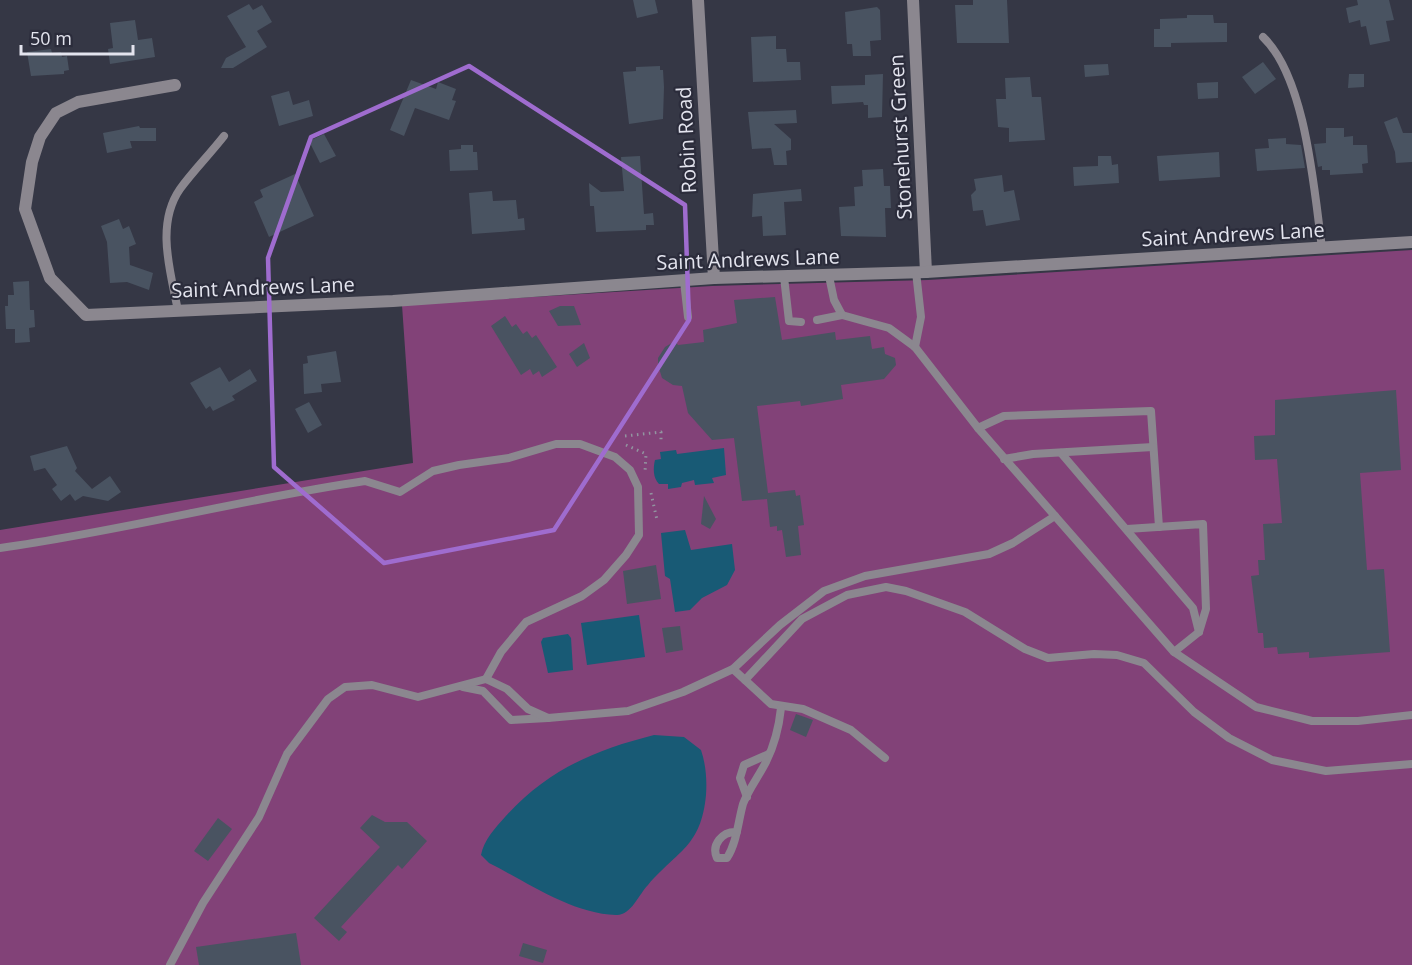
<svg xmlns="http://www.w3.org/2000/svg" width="1412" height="965" font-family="'Open Sans',sans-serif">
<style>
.green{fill:#824278}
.water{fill:#185a75}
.building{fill:#495361}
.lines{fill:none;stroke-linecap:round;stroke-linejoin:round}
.path{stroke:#9294a0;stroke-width:3;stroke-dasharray:1.5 4.5;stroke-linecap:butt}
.service{stroke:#8b878f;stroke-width:8}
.minor{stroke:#8b878f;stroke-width:12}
.marked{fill:none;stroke:#9f6ccf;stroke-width:4.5;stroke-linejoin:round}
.labels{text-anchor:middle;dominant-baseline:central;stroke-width:4.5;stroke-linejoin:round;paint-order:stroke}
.street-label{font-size:20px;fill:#e3e4ee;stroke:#2b2c3b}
</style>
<rect width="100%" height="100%" fill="#353745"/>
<polygon class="green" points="1412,250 1412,965 0,965 0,530 413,463 402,305 712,286 928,280"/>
<g class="water">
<path d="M724,448L726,475L712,478L714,483L695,485L694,480L682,483L681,487L668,489V484H659C653,478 653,468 655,460L661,459L660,452L676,450L677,454Z"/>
<polygon points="685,530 691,550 732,544 735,570 727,585 702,598 690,610 675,612 670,579 665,576 661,533"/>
<polygon points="639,615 645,657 587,665 581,623"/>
<polygon points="568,634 571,638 573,670 548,673 541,642 543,638"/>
<path d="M654,735L684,737L701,750C706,765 707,780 706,795C701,847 678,850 648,885C639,894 631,916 616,915C572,914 527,882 489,863L481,855C484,840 495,828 505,817C547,770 595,750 654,735Z"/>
</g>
<g class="building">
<polygon points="633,0 655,0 658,13 637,18"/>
<polygon points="973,0 1007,0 1009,43 957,43 955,5 973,5"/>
<polygon points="1357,0 1389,0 1394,20 1386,21 1390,41 1370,45 1366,26 1361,27 1360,20 1349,23 1346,8 1358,5"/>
<polygon points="249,4 253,10 262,5 272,22 257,31 267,47 233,68 221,68 226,58 246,47 227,16"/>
<polygon points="877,7 880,10 881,40 870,41 871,56 853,56 852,44 847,44 845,12"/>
<polygon points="1187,15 1213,15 1214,23 1227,23 1227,42 1171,43 1171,47 1154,47 1154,29 1160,29 1160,19 1187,18"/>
<polygon points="135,20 138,40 152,38 155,57 110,64 108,49 113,48 110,23"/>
<polygon points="776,36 776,49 786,49 787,62 800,62 801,80 753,82 751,37"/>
<polygon points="51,49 52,53 61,52 62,57 67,56 69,70 64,71 64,74 31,76 27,52"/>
<polygon points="1263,62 1276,79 1255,94 1242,77"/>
<polygon points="1108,64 1109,75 1085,77 1084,65"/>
<polygon points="660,66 660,70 663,70 664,87 663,119 629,124 623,72 636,71 636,67"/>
<polygon points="883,74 882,117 868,118 868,105 864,105 863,102 832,104 831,86 865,85 865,75"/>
<polygon points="1349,74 1364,74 1364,87 1348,88"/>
<polygon points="1030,77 1032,97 1041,97 1045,140 1009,142 1009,128 998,127 996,99 1006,99 1005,78"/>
<polygon points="411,80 436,89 438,82 456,89 452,100 456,101 449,120 415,108 404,136 390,130"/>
<polygon points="1218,82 1218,98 1198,99 1197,83"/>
<polygon points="289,91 293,105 309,100 313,116 279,126 271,96"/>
<polygon points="796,110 797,123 774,124 791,139 791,150 786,151 787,165 774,165 771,148 752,149 748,112"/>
<polygon points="1397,117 1403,133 1412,133 1412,162 1396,163 1395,152 1384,122"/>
<polygon points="139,126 140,128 156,128 156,141 130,141 132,148 107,153 103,133"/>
<polygon points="1326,128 1344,128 1344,137 1353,136 1353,145 1367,145 1368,163 1362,164 1363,173 1330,175 1330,170 1322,170 1322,166 1318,167 1314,144 1326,143"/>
<polygon points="324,134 336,156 320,163 309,141"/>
<polygon points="1286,138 1286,144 1301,145 1305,168 1257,171 1255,149 1269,148 1268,139"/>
<polygon points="461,145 473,145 473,152 477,152 478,170 450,171 449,150 461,149"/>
<polygon points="1219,152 1220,177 1159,181 1157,156"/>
<polygon points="640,156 644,214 653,213 654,225 646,225 646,230 596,232 594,206 590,206 589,183 601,192 624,191 621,157"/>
<polygon points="1098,156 1111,156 1112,165 1118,164 1119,183 1074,186 1073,167 1098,166"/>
<polygon points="883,169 884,186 890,186 891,208 885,208 886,237 841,236 839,207 855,206 854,187 863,186 862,170"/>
<polygon points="295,174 314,216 269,237 254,202 263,197 260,190"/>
<polygon points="1002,175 1004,192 1014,190 1020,220 986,226 983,210 973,211 971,195 976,190 974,179"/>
<polygon points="801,189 802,201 784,202 786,235 763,236 762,216 752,217 753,194"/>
<polygon points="492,191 493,201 516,200 518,219 524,218 525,230 472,234 469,193"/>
<polygon points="119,219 123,229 129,226 136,244 129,247 130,265 153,273 149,290 127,282 110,283 107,242 101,226"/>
<polygon points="29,281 30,310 34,310 35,327 29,328 30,342 15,343 15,329 6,329 5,306 8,306 8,295 14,295 13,282"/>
<polygon points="775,297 782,340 835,332 836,340 870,336 872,349 884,347 885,354 895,358 896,365 884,379 841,385 843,399 801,406 800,401 757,406 768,493 795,490 796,496 800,495 804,525 798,526 801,555 786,557 782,530 777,531 777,526 770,527 767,499 742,501 734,438 712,440 688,413 682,386 673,385 662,378 658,365 658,358 665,347 675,341 678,345 704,342 703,330 737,323 734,300"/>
<polygon points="560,306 574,306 581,325 558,326 549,311"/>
<polygon points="505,316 512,327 516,324 523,334 527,331 532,338 536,335 557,367 542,377 539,371 533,375 530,369 521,375 491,326"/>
<polygon points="584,343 590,358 577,367 569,354"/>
<polygon points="336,351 341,382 321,384 322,392 304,394 303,364 308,363 307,356"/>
<polygon points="220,367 229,382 250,369 257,381 232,396 235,400 213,411 210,406 206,409 190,383"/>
<polygon points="1396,390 1401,470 1360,473 1367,570 1384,569 1390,652 1309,658 1309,652 1278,654 1277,647 1264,648 1263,633 1258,633 1251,576 1259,575 1258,560 1265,560 1263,524 1282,523 1277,459 1255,460 1254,436 1275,435 1275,400"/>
<polygon points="309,402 322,425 308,433 295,409"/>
<polygon points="67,446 77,468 75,471 92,489 110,476 121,492 108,501 83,496 75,501 70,494 61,501 52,489 57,485 45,468 34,471 30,456"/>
<polygon points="704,496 716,519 710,529 701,524"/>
<polygon points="656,565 661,599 627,604 623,571"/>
<polygon points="680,626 683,650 666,653 662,628"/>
<polygon points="796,714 813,720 806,737 790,730"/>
<polygon points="372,815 385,822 407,822 427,841 402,869 398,865 341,927 347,932 339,941 314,918 380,847 360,828"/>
<polygon points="218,818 232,829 208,861 194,851"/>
<polygon points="296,933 301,965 199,965 196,947"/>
<polygon points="523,943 547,950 543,963 519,956"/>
</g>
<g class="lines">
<g class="path">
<polyline points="625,436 661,432 661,440"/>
<polyline points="626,445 646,454 645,472"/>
<polyline points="651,493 657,520"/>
</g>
<g class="service">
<path d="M1263,37C1306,78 1314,190 1322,248"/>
<polyline points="829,276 834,300 842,315 889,328 915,347 978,428 1174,652 1256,707 1312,721 1358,721 1412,715"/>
<polyline points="784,277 789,321 801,322"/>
<polyline points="684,281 688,317"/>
<path d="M178,311C171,273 155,225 180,189C193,171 210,154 224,136"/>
<polyline points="817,320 842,315"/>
<polyline points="915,347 921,317 916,272"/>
<polyline points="978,428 1004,416 1151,411 1159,527"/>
<polyline points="1061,453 1193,608 1199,632"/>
<polyline points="1004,459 1033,454 1153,447"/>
<polyline points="1127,529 1203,524 1206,609 1199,632 1174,652"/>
<path d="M0,548C122,531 243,499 365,481L400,492L433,471L459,465L509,458L556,444H580L615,457L630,470L638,487L639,535L626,555L604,580L582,596L526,622L501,652L486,679"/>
<polyline points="733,669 771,704 803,709 851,730 885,758"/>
<polyline points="745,680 802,619 847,595 886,587 906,591 965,612 1025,649 1048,658 1094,654 1117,655 1144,663 1194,712 1229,738 1272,760 1326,771 1412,764"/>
<polyline points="463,687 483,691 511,720 548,718"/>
<polyline points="747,797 740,778 744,765 769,754"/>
<path d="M737,832C722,831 711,845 717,858H727C737,842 738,822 743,804C748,790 759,776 766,762C775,744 779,727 781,708"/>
<polyline points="170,965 203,903 259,817 287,754 328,699 345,687 372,685 418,697 486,679 507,689 528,709 548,718 628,711 683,692 733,669 780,625 824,591 865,576 989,554 1013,543 1055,516"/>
</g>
<g class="minor">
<polyline points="698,0 714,278"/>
<polyline points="913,0 926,272"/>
<polyline points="175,85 78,102 56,113 40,137 32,162 25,209 50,278 86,315 393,301 714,278 926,272 1412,242"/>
</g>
</g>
<path class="marked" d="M469,66L685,205L689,320L554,530L384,563L274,467L268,258L311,137Z"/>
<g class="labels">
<g class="street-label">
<text transform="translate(900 137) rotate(-93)">Stonehurst Green</text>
<text transform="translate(686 140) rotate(-93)">Robin Road</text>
<text transform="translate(1233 234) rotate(-3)">Saint Andrews Lane</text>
<text transform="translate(748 259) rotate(-2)">Saint Andrews Lane</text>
<text transform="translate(263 287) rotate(-2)">Saint Andrews Lane</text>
</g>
</g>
<path d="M21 45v9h112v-9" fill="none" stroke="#e3e4ee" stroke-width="3"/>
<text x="30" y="45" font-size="18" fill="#e3e4ee" stroke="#2b2c3b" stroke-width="4.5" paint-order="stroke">50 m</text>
</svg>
